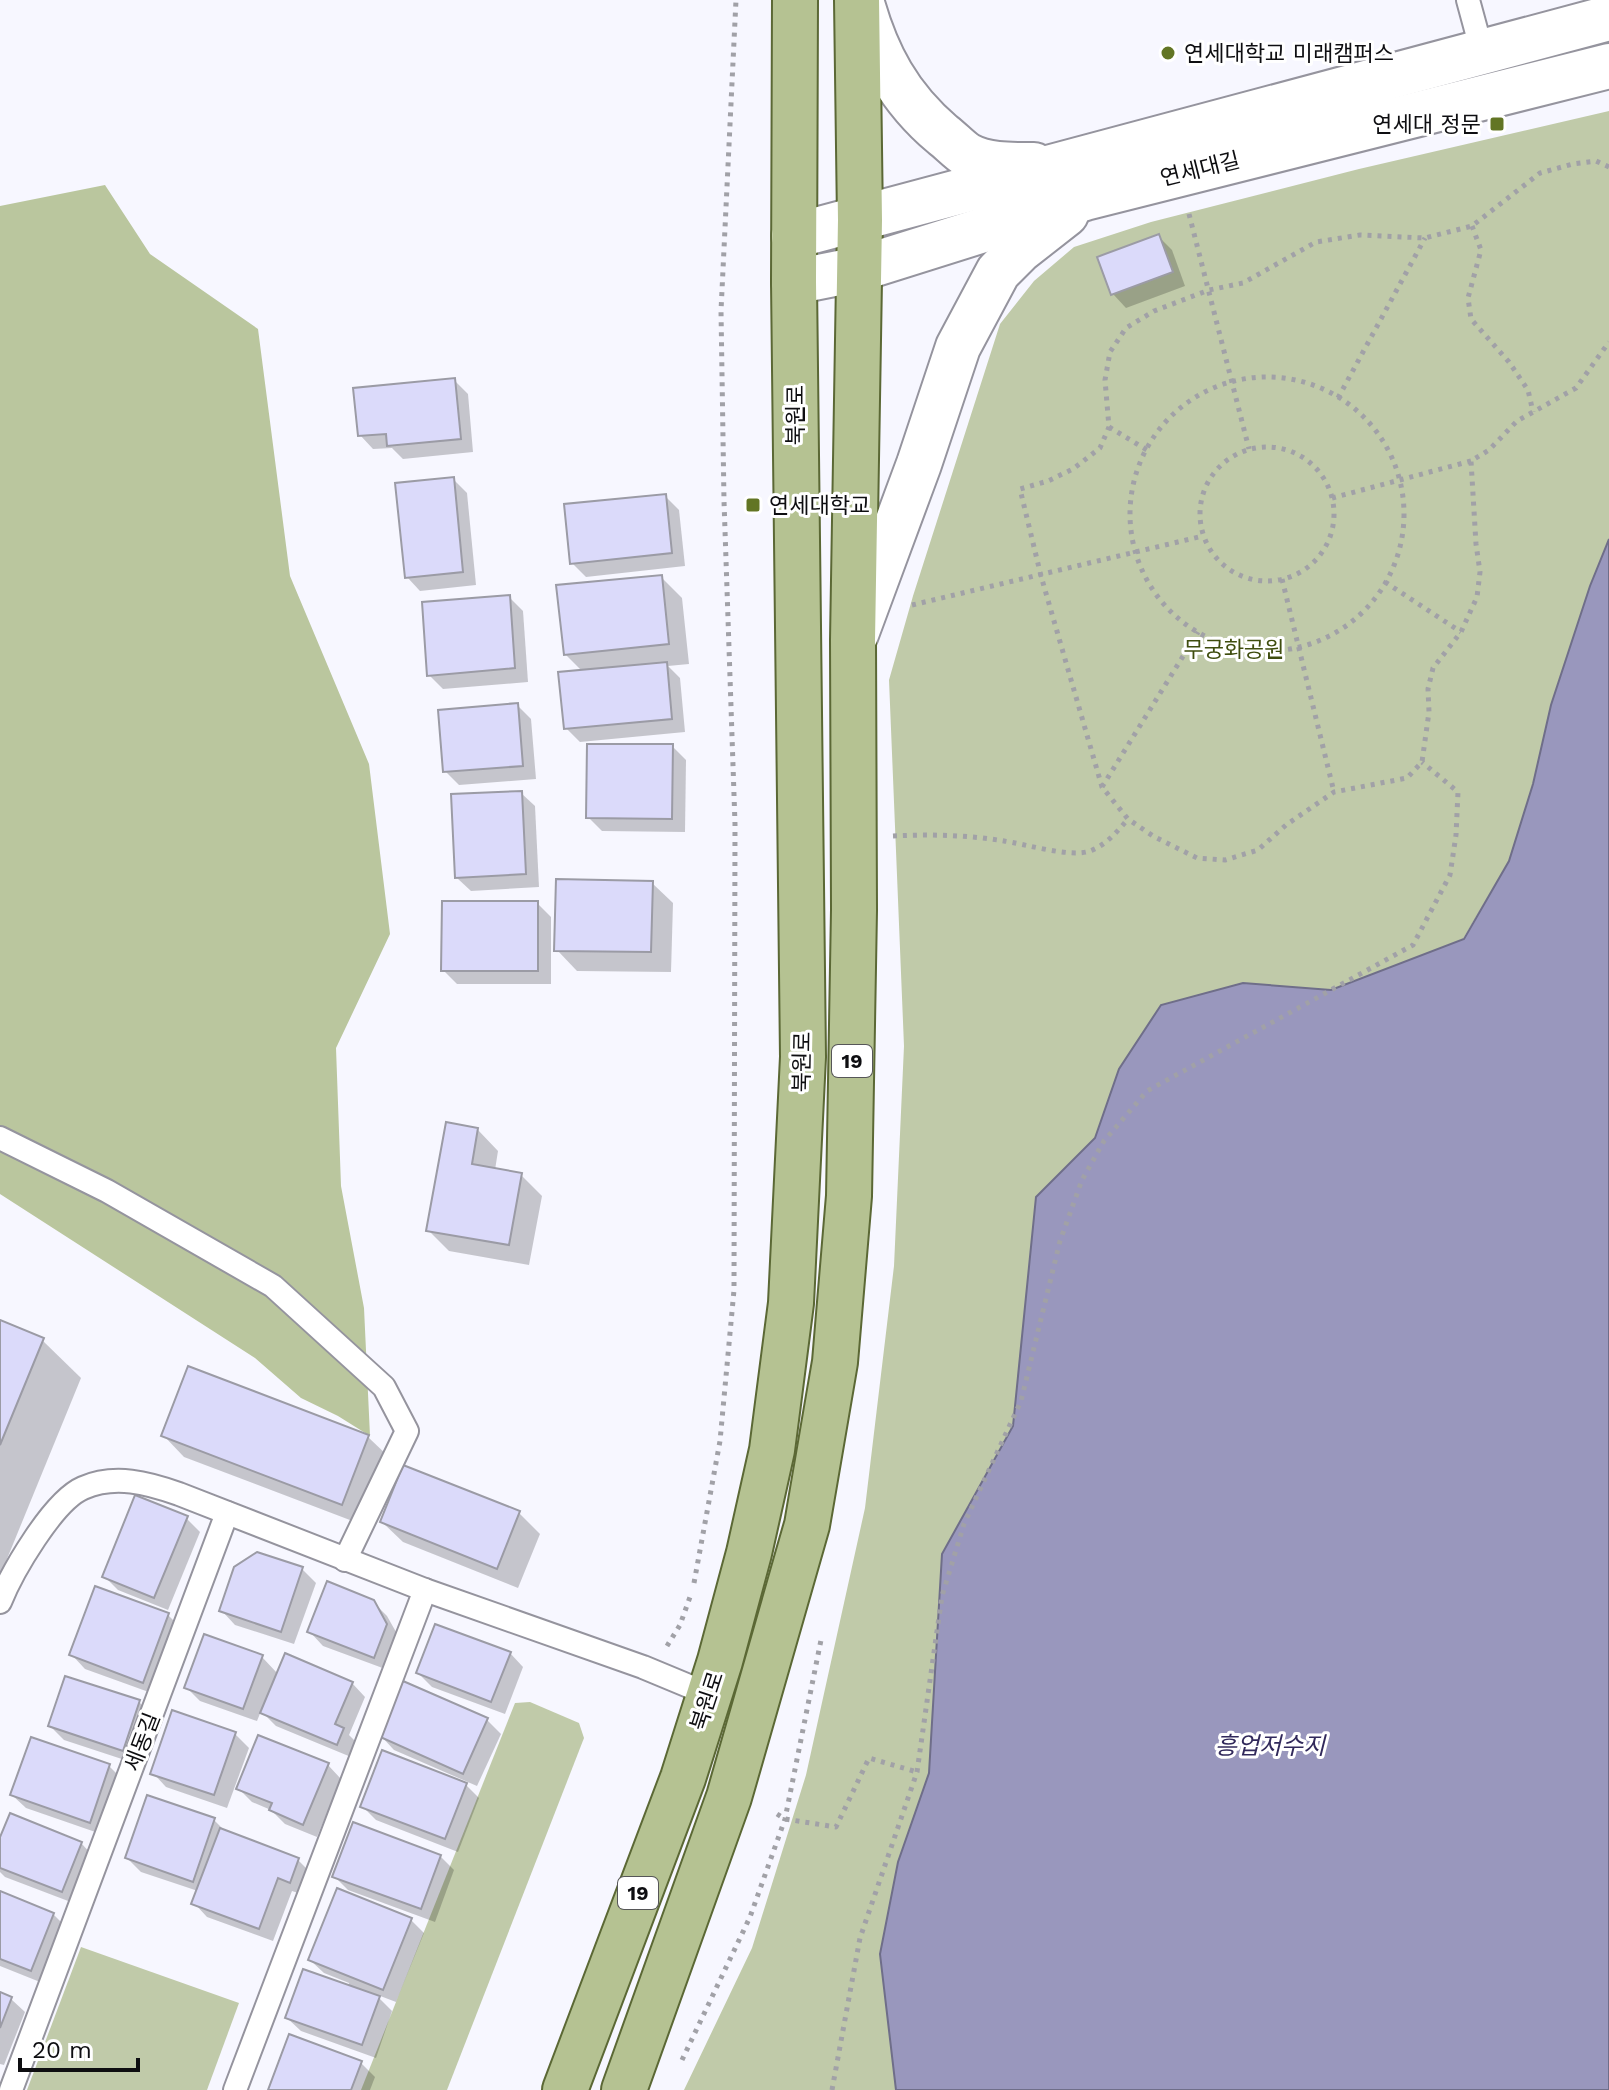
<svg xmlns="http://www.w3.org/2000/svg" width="1609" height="2090" font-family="'Work Sans','Noto Sans KR',sans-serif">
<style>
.green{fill:#c0caa9}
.forest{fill:#bac69e}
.water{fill:#9997bd;stroke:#6f6e89;stroke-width:2}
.shadow{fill:#0003}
.building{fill:#dbdafa;stroke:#9b9ba5;stroke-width:2}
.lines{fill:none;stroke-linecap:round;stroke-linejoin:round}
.service-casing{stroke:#95949e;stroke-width:26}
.minor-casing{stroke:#95949e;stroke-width:48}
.primary-casing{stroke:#5b6835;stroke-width:48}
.path{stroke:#a1a1a7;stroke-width:5;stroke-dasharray:4 6;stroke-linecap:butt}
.service{stroke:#fff;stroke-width:22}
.minor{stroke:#fff;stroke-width:44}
.primary{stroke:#b5c292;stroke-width:44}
.path-bridge{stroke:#a1a1a7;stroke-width:5;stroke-dasharray:4 6;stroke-linecap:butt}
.poi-dot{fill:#627524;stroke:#fff;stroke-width:3}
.labels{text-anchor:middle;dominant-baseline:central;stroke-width:6;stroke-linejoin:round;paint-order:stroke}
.shield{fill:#fff;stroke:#565658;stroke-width:2}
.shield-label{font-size:20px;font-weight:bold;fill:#0e0e11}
.poi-label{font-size:22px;fill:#0e0e11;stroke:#fff;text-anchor:start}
.street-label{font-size:22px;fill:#0e0e11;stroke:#fff}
.park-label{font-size:22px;fill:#3f4d0e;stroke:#fff}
.water-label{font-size:24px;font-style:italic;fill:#31295b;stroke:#fff}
</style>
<rect width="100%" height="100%" fill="#f7f7ff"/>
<g class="green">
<polygon points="1609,111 1609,539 1590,586 1551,705 1533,784 1509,861 1463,939 1331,990 1243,983 1119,1069 1095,1138 1036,1197 1013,1426 942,1554 929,1773 898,1862 880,1954 896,2090 684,2090 752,1948 806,1775 865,1508 894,1266 904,1046 889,680 913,596 1000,324 1034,281 1074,247 1151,222 1359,169"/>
<polygon points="530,1702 579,1723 584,1738 447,2090 361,2090 515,1703"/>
<polygon points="81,1947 239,2003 207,2090 27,2090"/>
</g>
<polygon class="forest" points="105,185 150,254 258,329 290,576 369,764 390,934 336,1048 341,1186 364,1308 370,1436 338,1416 301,1398 255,1358 0,1194 0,206"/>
<polygon class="water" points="1609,539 1609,2090 896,2090 880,1954 898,1862 929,1773 942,1554 1013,1426 1036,1197 1095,1138 1119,1069 1161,1005 1243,983 1331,990 1464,939 1509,861 1533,784 1551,705 1590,586"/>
<g class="shadow">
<polygon points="1158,236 1172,250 1185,286 1126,308 1113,294"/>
<polygon points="454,380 468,394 473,452 403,459 392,448 373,449 360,435"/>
<polygon points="453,479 467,493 476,585 420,591 407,577"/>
<polygon points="665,496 679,510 685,566 586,577 572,563"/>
<polygon points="661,577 682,598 689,664 668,666 680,678 685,732 580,742 566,728 583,672 565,654"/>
<polygon points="509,597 523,611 528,682 443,689 429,675"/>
<polygon points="517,705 531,719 536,779 459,785 445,771"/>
<polygon points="672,746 686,760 685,832 602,831 588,817"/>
<polygon points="521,793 535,806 539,887 471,891 457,878"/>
<polygon points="652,883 673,903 671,972 577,971 557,950"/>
<polygon points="537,903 551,917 551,984 457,984 443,970"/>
<polygon points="478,1130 498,1151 495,1170 521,1175 542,1196 529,1265 449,1251 428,1230"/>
<polygon points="0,1322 42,1340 81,1378 0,1576"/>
<polygon points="164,1436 368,1437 389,1457 363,1525 184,1457"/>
<polygon points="519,1513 540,1534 518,1588 403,1542 382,1522"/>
<polygon points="186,1518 200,1532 168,1610 118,1590 104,1576"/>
<polygon points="302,1569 316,1583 294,1644 235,1625 222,1611"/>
<polygon points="373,1602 387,1616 400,1639 388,1670 323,1646 310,1632"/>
<polygon points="168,1615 182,1629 157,1695 85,1669 72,1655"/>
<polygon points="510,1653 523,1667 505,1714 432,1687 418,1673"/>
<polygon points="262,1657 278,1674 352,1683 365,1697 349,1735 357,1743 351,1757 276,1726 261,1711 257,1721 200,1701 187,1688"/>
<polygon points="139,1702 153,1716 137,1764 64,1740 50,1726"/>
<polygon points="487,1720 501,1734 477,1786 394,1750 381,1736"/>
<polygon points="235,1734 249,1748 227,1808 166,1787 153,1773"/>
<polygon points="328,1765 341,1779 317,1837 285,1824 271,1810 252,1802 238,1788"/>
<polygon points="109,1766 123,1780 104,1835 26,1808 12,1795"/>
<polygon points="465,1784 479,1798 458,1852 376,1820 362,1806"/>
<polygon points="214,1820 226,1832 298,1860 312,1874 304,1895 292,1891 273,1941 207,1917 194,1903 198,1891 141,1872 127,1858"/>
<polygon points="0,1843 81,1843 94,1857 76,1904 5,1877 0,1872"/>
<polygon points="440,1856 454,1870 435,1922 348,1890 334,1876"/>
<polygon points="0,1894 53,1914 67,1928 45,1984 0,1966"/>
<polygon points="411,1920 424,1933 396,2002 375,1994 392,2011 376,2058 301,2031 287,2018 348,1987 349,1983 324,1973 310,1960"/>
<polygon points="0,1994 11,1999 25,2012 4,2065 0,2064"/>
<polygon points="361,2063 375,2077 370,2090 270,2090"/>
</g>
<g class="building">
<polygon points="1159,234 1173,272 1111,295 1097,257"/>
<polygon points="455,378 461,439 387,446 386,434 358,436 353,388"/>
<polygon points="454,477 463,572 405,578 395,483"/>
<polygon points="666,494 672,553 570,564 564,504"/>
<polygon points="662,575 669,644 564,655 556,585"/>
<polygon points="510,595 515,668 427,676 422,602"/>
<polygon points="667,662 672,719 564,729 558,672"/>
<polygon points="518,703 523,766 443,772 438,710"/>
<polygon points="587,744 673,744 672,819 586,818"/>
<polygon points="522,791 526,874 455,878 451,794"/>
<polygon points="556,879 653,881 651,952 554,951"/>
<polygon points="442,901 538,901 538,971 441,971"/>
<polygon points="446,1122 478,1128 472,1164 522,1173 509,1245 426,1231"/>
<polygon points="0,1320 44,1338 0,1445"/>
<polygon points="188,1366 369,1435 342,1505 161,1436"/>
<polygon points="403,1465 520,1511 497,1569 380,1522"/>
<polygon points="135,1495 188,1516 154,1598 102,1577"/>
<polygon points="257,1552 303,1567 281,1632 219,1611 234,1567"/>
<polygon points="327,1581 374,1600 387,1624 374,1658 307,1632"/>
<polygon points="95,1586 169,1613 143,1683 69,1655"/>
<polygon points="435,1624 511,1652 491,1702 416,1673"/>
<polygon points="204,1634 263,1655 243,1709 184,1688"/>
<polygon points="285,1653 353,1682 335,1724 344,1728 337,1745 260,1713"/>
<polygon points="65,1676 140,1700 123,1751 48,1726"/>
<polygon points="403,1681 488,1718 463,1774 378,1736"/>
<polygon points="172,1710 236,1732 214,1795 150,1774"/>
<polygon points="258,1735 329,1763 303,1825 269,1810 272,1803 236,1789"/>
<polygon points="31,1737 110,1764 90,1823 10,1795"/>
<polygon points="382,1750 467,1783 445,1839 360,1807"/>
<polygon points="147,1795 215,1818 193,1882 125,1858"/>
<polygon points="10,1813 82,1842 62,1892 0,1868 0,1837"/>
<polygon points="353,1822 441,1855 421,1909 332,1877"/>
<polygon points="220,1828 299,1858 290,1883 278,1878 259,1929 191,1904"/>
<polygon points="337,1888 412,1918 383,1990 308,1960"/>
<polygon points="0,1891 54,1913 31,1971 0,1959"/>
<polygon points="303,1969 380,1996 362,2045 285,2018"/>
<polygon points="0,1992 12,1997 0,2028"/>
<polygon points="289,2034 362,2061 351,2090 268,2090"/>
</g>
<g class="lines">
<g class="service-casing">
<g id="service">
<polyline points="1468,0 1484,59"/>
<polyline points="0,1138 107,1191 273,1286 384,1387 407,1431 345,1560"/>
<path d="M0,1602C12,1572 53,1501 83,1488C115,1474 148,1483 179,1494L425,1590L643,1667L708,1694"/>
<polyline points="11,2090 227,1513"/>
<polyline points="235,2090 425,1590"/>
</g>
</g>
<g class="minor-casing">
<g id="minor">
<path d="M861,0C876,55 899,98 943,135C951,141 959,150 967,155C987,166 1012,165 1034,165"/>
<polyline points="794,236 1609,18"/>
<polyline points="794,282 859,269 1085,198 1609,66"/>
<polyline points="856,634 919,464 958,347 998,272 1020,250 1066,214"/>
</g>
</g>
<g class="primary-casing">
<g id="primary">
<polyline points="565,2090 683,1778 720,1661 749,1553 772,1450 791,1303 803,1057 794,282 795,0"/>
<polyline points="624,2090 729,1797 807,1525 835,1362 849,1196 854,910 853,640 860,220 857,0"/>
</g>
</g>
<g class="path">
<polyline points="1609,167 1596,161 1573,164 1540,173 1472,226 1425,238 1360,235 1316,242 1243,283 1209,290 1154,311 1126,328 1110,352 1105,380 1109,427 1100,448 1073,469 1048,481 1020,489 1041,576 1102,787 1128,819 1153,836 1197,858 1225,860 1258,850 1286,825 1334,792 1407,778 1422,762 1429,712 1428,689 1433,668 1461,632 1477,597 1480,572 1476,544 1471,461 1489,450 1517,421 1576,388 1609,342"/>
<polyline points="1189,214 1249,449"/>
<polyline points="1472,226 1481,250 1468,298 1471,319 1509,362 1528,390 1533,412"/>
<circle cx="1267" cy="514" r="137"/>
<polyline points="1338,398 1425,238"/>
<polyline points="1109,427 1147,450"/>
<circle cx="1267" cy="514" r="67"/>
<polyline points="1332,498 1471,461"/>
<polyline points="1282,579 1334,792"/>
<polyline points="1385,582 1461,632"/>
<polyline points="912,605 1203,536"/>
<polyline points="1102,787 1198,632"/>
<path d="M893,836C929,834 968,835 1004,841C1025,844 1071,858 1090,851C1106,845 1117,832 1128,819"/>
<polyline points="694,1583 720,1441 734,1290 735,824 724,501 721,311 736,0"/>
<polyline points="667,1646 680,1625 690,1597"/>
<polyline points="682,2060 750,1917 785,1819 822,1635"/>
<polyline points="832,2090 860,1938 917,1772 942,1596 964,1524 1021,1401 1060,1241 1082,1180 1104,1141 1147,1091 1413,945 1450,875 1456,835 1458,792 1422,762"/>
</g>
<use href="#service" class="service"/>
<use href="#minor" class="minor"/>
<use href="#primary" class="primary"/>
<polyline class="path-bridge" points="777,1814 785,1819 836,1827 869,1758 917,1772"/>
</g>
<g class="poi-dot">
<circle cx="1168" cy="53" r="8"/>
<rect x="1489" y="116" width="16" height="16" rx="4"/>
<rect x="745" y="497" width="16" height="16" rx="4"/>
</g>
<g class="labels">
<g class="shield">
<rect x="832" y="1045" width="40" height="32" rx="6"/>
<rect x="618" y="1877" width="40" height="32" rx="6"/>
</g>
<g class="shield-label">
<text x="852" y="1061">19</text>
<text x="638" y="1893">19</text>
</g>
<g class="poi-label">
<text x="1184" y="53">연세대학교 미래캠퍼스</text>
<text x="1481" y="124" text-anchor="end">연세대 정문</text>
<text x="769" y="505">연세대학교</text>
</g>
<g class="street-label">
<text transform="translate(1200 169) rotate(-14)">연세대길</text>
<text transform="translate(795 415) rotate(-90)">북원로</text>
<text transform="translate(802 1062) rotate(-89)">북원로</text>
<text transform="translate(707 1701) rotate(-72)">북원로</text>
<text transform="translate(142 1742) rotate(-69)">세동길</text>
</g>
<g class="park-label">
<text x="1234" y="649">무궁화공원</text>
</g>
<g class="water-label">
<text x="1270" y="1746">흥업저수지</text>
</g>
</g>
<path d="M20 2058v12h118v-12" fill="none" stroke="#0e0e11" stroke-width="4"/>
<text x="32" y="2058" font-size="24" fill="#0e0e11" stroke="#ffffff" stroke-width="6" paint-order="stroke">20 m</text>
</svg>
